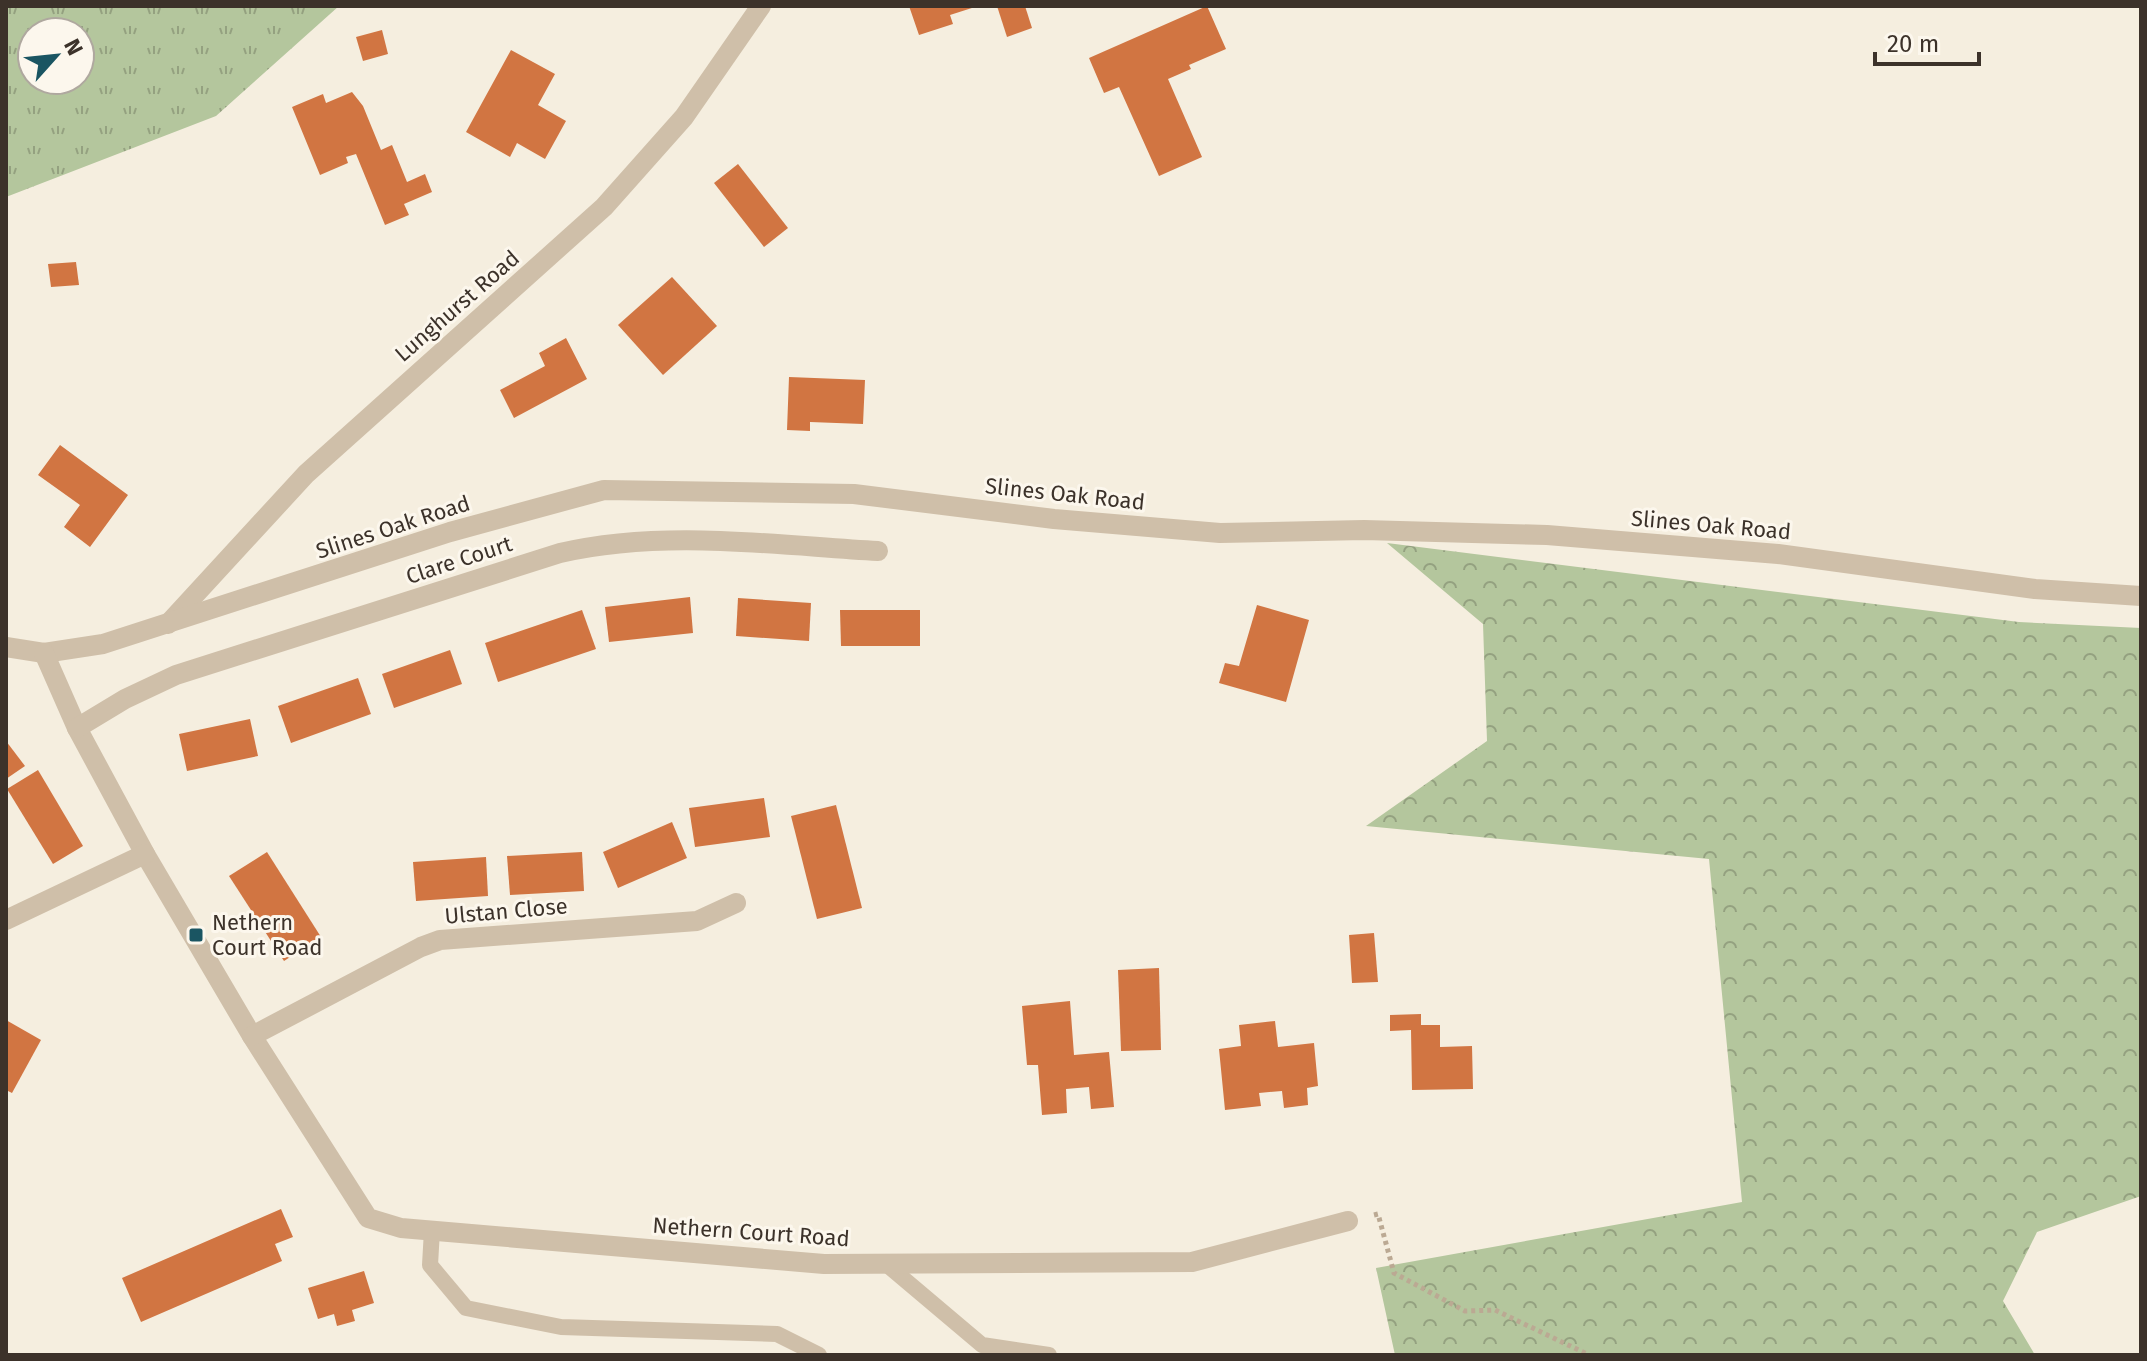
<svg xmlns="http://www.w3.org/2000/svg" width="2147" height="1361" font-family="'Fira Sans',sans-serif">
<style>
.forest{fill:url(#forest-crowns)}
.park{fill:url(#park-tufts);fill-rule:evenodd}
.building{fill:#d17542}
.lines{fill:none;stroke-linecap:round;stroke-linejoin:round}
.path{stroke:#bba993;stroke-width:5;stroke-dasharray:4 4;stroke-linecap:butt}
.service{stroke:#cfbfa9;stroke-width:16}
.minor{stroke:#cfbfa9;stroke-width:20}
.poi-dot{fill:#1a5562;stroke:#fcf7ed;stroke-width:3}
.labels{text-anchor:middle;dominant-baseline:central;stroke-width:6;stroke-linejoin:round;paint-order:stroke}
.street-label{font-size:22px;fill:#3c322a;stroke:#fcf7ed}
.poi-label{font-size:22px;fill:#3c322a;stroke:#fcf7ed;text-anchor:start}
</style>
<defs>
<pattern id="forest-crowns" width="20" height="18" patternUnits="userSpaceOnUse" patternTransform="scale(2)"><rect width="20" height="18" fill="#b4c69d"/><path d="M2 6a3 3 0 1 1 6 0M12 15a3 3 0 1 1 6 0" fill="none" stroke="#94a180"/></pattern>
<pattern id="park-tufts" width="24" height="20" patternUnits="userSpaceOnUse" patternTransform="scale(2)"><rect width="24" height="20" fill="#b4c69d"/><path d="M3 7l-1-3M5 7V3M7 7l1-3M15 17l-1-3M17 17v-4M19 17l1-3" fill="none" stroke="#94a180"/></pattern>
</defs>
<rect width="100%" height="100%" fill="#f5eedf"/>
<polygon class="forest" points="1387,543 2019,622 2141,628 2141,1196 2037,1232 2003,1301 2035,1355 1395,1355 1376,1268 1742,1202 1709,859 1366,826 1487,741 1483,624"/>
<path class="park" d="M6,6H339L216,116L6,197ZM32,32H80V80H32Z"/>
<g class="building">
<polygon points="909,6 975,6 975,7 950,15 953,24 919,35"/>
<polygon points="997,6 1025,6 1032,28 1007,37"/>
<polygon points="1207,6 1226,49 1189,65 1191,69 1168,79 1202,157 1159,176 1119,87 1104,93 1089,58"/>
<polygon points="382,30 388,54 363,61 356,37"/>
<polygon points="511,50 555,74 538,105 566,121 545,159 517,143 510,157 466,132"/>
<polygon points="352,92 363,106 381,150 392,145 407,182 425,174 432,192 404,204 409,215 385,225 356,154 346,157 348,163 320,175 292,107 323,94 326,103"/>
<polygon points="738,164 788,228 764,247 714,183"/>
<polygon points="76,262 79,285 51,287 48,264"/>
<polygon points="672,277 717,326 663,375 618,325"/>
<polygon points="566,338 587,379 514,418 500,390 545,366 539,353"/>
<polygon points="789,377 865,380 863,424 810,422 810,431 787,430"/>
<polygon points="60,445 128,495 90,547 64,527 80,505 38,475"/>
<polygon points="690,597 693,633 609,642 605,607"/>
<polygon points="738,598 811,603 809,641 736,636"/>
<polygon points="1257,605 1309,620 1286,702 1219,683 1225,663 1239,666"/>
<polygon points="582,610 596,649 498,682 485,643"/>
<polygon points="840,610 920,610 920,646 841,646"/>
<polygon points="450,650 462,684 394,708 382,674"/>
<polygon points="358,678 371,714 291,743 278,706"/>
<polygon points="250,719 258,756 187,771 179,734"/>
<polygon points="6,741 25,766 6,779"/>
<polygon points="38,770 83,846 53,864 7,789"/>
<polygon points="764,798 770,837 695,847 689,808"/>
<polygon points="836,805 862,908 817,919 791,816"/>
<polygon points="672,822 687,858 618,888 603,852"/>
<polygon points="267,852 321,937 284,961 229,876"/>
<polygon points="582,852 584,891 510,895 507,856"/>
<polygon points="486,857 488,896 416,901 413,862"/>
<polygon points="1374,933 1378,982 1352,983 1349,935"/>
<polygon points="1159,968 1161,1050 1121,1051 1118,970"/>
<polygon points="1070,1001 1074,1055 1109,1052 1114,1107 1091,1109 1089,1087 1066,1089 1067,1113 1042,1115 1038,1065 1027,1065 1022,1006"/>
<polygon points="1421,1014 1421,1025 1440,1025 1440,1047 1472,1046 1473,1089 1412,1090 1411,1030 1390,1031 1390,1015"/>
<polygon points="6,1020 41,1040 12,1093 6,1090"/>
<polygon points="1275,1021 1278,1047 1314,1043 1318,1086 1307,1088 1308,1105 1284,1108 1282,1091 1259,1093 1261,1106 1225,1110 1219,1049 1241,1046 1239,1025"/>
<polygon points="281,1209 293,1237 275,1244 282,1261 141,1322 122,1278"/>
<polygon points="364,1271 374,1303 352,1310 355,1321 337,1326 334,1314 318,1319 308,1288"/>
</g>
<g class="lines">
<polyline class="path" points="1374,1215 1378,1214 1394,1273 1465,1311 1495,1310 1589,1355"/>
<g class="service">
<polyline points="432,1230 430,1265 466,1308 561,1327 777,1334 819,1355"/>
<polyline points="886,1264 982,1345 1049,1355"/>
</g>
<g class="minor">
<polyline points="168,624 306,474 604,207 684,117 761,6"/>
<polyline points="6,647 44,653 103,644 450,532 604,490 854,494 1054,519 1220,533 1364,530 1547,535 1778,554 2035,589 2141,596"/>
<polyline points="44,653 77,728 145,854 252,1036 368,1218 401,1228 824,1264 1192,1262 1348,1221"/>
<path d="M77,728L125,699L176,675L560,553C663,529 773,545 878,551"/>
<polyline points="6,920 145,854"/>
<polyline points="252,1036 421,947 440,940 697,921 736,903"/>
</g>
</g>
<rect class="poi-dot" x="188" y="927" width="16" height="16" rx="4"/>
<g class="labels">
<g class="street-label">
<text transform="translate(457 306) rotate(-41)">Lunghurst Road</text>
<text transform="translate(1065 494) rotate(6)">Slines Oak Road</text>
<text transform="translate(1711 525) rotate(5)">Slines Oak Road</text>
<text transform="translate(393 527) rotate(-18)">Slines Oak Road</text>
<text transform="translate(459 560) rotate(-18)">Clare Court</text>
<text transform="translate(506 911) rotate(-5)">Ulstan Close</text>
<text transform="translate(751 1232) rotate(4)">Nethern Court Road</text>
</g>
<g class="poi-label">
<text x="212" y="922">Nethern<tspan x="212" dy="25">Court Road</tspan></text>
</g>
</g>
<rect width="2147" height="1361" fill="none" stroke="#3c322a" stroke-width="16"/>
<g transform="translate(56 56) rotate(63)"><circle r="38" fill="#fcf7ed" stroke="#afa89f" stroke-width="2"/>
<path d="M0-6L14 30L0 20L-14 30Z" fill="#1a5562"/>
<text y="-12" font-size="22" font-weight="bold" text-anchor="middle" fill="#3c322a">N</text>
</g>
<path d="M1875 52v12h104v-12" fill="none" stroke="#3c322a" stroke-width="4"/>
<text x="1887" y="52" font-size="24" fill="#3c322a" stroke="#fcf7ed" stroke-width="6" paint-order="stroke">20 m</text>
</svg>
